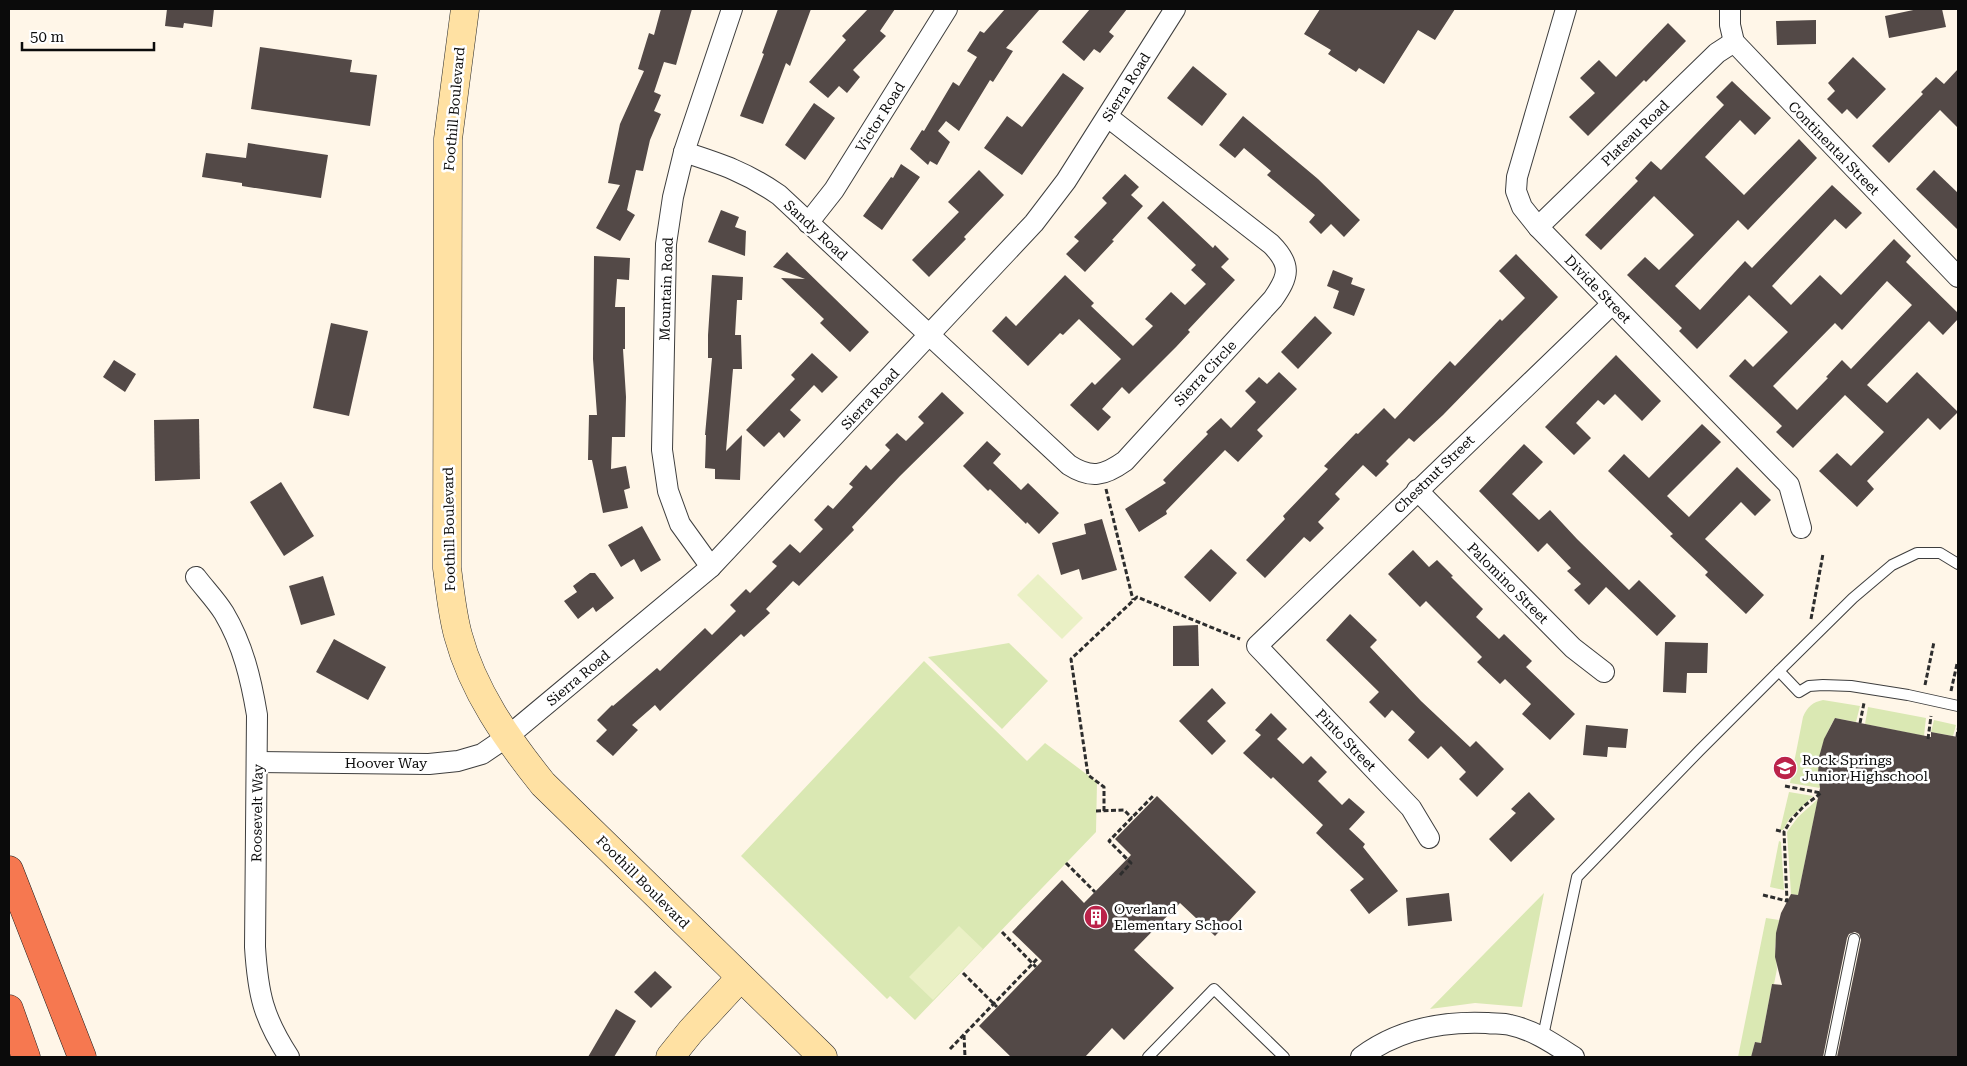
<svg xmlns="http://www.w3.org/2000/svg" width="1967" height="1066" font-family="'Roboto Serif',serif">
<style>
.green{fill:#dae8b3}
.pitch{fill:#eaf0c5}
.building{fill:#534947;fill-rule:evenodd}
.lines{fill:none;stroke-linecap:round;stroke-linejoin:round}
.lane-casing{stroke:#3e3e3e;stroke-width:12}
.street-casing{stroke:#3e3e3e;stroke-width:22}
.secondary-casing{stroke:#2d2d2d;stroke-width:29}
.highway-casing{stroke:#1c1c1c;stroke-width:29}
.path{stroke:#2d2d2d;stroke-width:3;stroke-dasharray:5 2.5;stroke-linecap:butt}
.lane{stroke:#fff;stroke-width:10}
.street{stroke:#fff;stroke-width:20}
.secondary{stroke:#ffe1a3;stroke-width:28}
.highway{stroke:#f67850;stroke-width:28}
.labels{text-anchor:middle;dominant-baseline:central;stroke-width:5;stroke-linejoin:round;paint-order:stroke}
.street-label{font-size:14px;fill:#0b0b0b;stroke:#fff}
.poi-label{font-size:14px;fill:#0b0b0b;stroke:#fff;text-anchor:start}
</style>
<rect width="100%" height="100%" fill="#fff6e8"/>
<g class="green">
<polygon points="1009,643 1048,681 1002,729 928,657"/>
<polygon points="924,661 1027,761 1045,743 1097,782 1096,832 915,1020 890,996 887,999 741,856"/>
<path d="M1823,700L1860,706L1856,722L1835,718C1822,740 1815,763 1820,788L1790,783L1803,717C1807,707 1813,702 1823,700Z"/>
<polygon points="1868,707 1926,718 1924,736 1865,724"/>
<polygon points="1934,720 1956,725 1953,736 1931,732"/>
<polygon points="1789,792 1813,796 1789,819 1783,830 1780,830"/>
<polygon points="1818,799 1798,895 1791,894 1787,832 1798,817"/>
<polygon points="1779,841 1781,842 1784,890 1770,887"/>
<polygon points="1544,893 1522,1007 1475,1003 1430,1009"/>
<polygon points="1766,918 1779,920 1775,947 1777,969 1774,984 1772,984 1761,1043 1755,1042 1751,1057 1738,1057"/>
</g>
<g class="pitch">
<polygon points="1038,574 1083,618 1062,639 1017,595"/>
<polygon points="959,926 983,949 933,1000 909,977"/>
</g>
<g class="building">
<polygon points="167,9 214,9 212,27 184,23 183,28 165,26"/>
<polygon points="661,9 692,9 676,65 664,62 654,92 661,95 654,111 661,114 650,140 643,171 636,170 627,210 635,215 620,241 596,228 620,185 608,183 620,124 644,71 638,69 649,33 654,35"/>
<polygon points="778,9 811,9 790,66 786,63 763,124 740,116 764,54 762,53"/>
<polygon points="868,9 895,9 880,31 886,36 853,70 860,77 847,93 839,86 828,98 809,82 846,40 842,36"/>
<polygon points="1005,9 1040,9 1006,48 1013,51 993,82 990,80 959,131 946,121 938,131 950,142 937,165 930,161 928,165 910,149 922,130 924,131 953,82 959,86 977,57 967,51 980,31 984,33"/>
<polygon points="1090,9 1127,9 1109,32 1114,36 1100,53 1094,49 1084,61 1062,42"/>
<polygon points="1320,9 1455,9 1435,40 1418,30 1384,84 1359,68 1356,72 1328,54 1331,50 1304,34"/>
<polygon points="1918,9 1942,9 1946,27 1889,38 1885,16"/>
<polygon points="1816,20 1816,44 1777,45 1776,21"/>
<polygon points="1668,23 1686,41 1646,82 1644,80 1588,136 1569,117 1595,93 1580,78 1599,60 1616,77"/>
<polygon points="260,47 352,60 350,72 377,75 370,126 251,109"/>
<polygon points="1853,57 1886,89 1857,119 1847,109 1842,114 1827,99 1835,91 1828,83"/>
<polygon points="1193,66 1227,94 1202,126 1167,98"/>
<polygon points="1958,69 1958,128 1940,110 1889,163 1872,146 1923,94 1921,92 1936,77 1944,84"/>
<polygon points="1063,73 1084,88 1022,175 984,148 1007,116 1022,127"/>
<path d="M1732,81L1771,118L1755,135L1740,120L1705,157L1744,195L1799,139L1817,158L1748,230L1738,220L1675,286L1700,310L1745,261L1752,268L1832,185L1862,213L1846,229L1835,219L1772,286L1791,305L1820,275L1841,295L1894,239L1911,256L1906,262L1958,313V319L1943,335L1929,321L1867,385L1887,403L1917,372L1958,412L1940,430L1928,418L1867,481L1874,489L1857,507L1819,471L1837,453L1851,466L1884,432L1845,395L1793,448L1776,432L1782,426L1729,376L1745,359L1753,367L1788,332L1749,295L1697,349L1679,331L1682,328L1627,275L1645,257L1659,270L1694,235L1654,196L1601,250L1585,235L1638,181L1635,178L1651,161L1661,170L1724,105L1716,97ZM1887,281L1912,305L1851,369L1842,360L1826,377L1828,378L1797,410L1773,386L1835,323L1842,330Z"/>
<polygon points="814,103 835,118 805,160 785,145"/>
<polygon points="1243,116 1318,179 1360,220 1344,237 1331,224 1321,234 1309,222 1315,215 1267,175 1271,171 1244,148 1235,158 1219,145"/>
<polygon points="248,143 328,155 321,198 242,186 242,183 202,177 206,153 246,158"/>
<polygon points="901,164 920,177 882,230 863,216 891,177 893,178"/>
<polygon points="979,170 1004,195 964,237 966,239 929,277 912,260 959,212 948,202"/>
<polygon points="1934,170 1958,193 1958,230 1916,189"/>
<polygon points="1125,174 1139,187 1131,195 1143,206 1112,240 1114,241 1085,272 1066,254 1079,241 1074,237 1107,203 1102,198"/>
<polygon points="1163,201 1213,248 1215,245 1229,259 1221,267 1235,280 1188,330 1190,332 1176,347 1129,394 1122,387 1102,409 1111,417 1098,431 1070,405 1092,382 1095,385 1121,359 1079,319 1063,335 1060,333 1028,366 992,331 1006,316 1016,326 1065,275 1094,303 1091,306 1133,346 1153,326 1145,319 1171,292 1185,305 1206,284 1191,270 1196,265 1147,218"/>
<polygon points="721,210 739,217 735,227 746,231 745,256 708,242"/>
<polygon points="787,252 869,332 850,352 820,323 824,319 781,278 805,279 773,267"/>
<polygon points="1516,254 1558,297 1443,415 1414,442 1409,438 1386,461 1389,464 1376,477 1363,465 1335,494 1340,499 1318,522 1324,528 1310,542 1304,537 1265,578 1246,560 1285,519 1283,516 1328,469 1324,466 1356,433 1358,434 1384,408 1395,419 1450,361 1455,366 1500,319 1502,321 1525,298 1499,271"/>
<polygon points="594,256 630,258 629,280 617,279 615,307 625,307 625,349 623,349 626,397 625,437 612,437 611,469 626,466 630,488 624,490 628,508 603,513 592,460 588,460 589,415 597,415 593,359"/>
<polygon points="1333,270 1353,278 1351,284 1365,289 1354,316 1333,308 1339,291 1327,286"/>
<polygon points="712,275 743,277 742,300 737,300 735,335 741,335 742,369 733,369 726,451 742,435 740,480 715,479 715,469 705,468 706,435 705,435 712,358 708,358 708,335"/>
<polygon points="1315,316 1332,333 1298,369 1281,352"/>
<polygon points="331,323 368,331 349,416 313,408"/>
<polygon points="812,353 838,377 822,393 814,385 790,410 801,420 784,438 779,432 764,447 746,430 795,379 791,375"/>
<polygon points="1616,355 1661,401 1642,421 1615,394 1604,405 1598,400 1576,423 1591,438 1574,455 1545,427"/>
<polygon points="114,360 136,374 125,392 103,377"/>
<polygon points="1279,372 1297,389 1257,430 1263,436 1238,462 1225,450 1166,511 1167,514 1139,532 1125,509 1166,483 1163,480 1208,434 1206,432 1221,418 1231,428 1256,402 1245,391 1259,377 1267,384"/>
<polygon points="942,392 964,413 900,476 852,527 854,530 799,586 793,581 766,609 770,613 744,637 741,634 660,711 655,705 632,725 638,730 613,756 596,741 607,730 597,720 612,705 613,706 657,668 660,671 705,628 712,635 736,611 730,605 746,589 750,593 777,566 772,562 790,544 800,553 823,529 814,520 828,505 833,509 853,487 849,484 866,465 871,470 890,450 885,445 897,433 906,441 924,423 918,417"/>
<polygon points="199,419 200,479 155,481 154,420"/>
<polygon points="1702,424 1721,442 1667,496 1689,517 1737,467 1771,500 1755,516 1741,502 1705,539 1764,595 1746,614 1705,575 1708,572 1670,536 1673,534 1608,471 1624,454 1649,478"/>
<polygon points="987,441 1001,454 993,463 1021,490 1028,483 1059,513 1039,534 1027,522 1026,524 990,489 988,491 963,466"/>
<polygon points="1524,444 1543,462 1512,494 1539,520 1550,510 1577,539 1629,590 1639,580 1676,616 1657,636 1606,587 1589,605 1574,590 1581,584 1567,571 1571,568 1547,543 1538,552 1479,491"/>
<polygon points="281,482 314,536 284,556 250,502"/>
<polygon points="1102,519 1117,570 1082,580 1079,569 1061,575 1052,543 1086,534 1084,524"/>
<polygon points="642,526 661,560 641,572 634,559 621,567 608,545"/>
<polygon points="1211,549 1237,573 1210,602 1184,577"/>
<polygon points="1413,550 1429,567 1437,560 1453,576 1451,577 1483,609 1476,617 1499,639 1504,634 1532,661 1526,667 1575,714 1550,740 1522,714 1531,704 1505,679 1500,684 1477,662 1482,657 1426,601 1420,607 1388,574"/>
<polygon points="590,573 595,573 614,598 596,612 593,607 578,619 564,601 577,592 573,586"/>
<polygon points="323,576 335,615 301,625 289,586"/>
<polygon points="1350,614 1377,640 1370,647 1421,701 1470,747 1476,741 1504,769 1477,797 1459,779 1466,772 1441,746 1428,759 1408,740 1415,732 1392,710 1385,718 1369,702 1379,692 1326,640"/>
<polygon points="1198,625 1199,666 1173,666 1173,626"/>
<polygon points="334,639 386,667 368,700 316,672"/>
<polygon points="1665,642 1708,643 1707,673 1687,673 1686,693 1663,692"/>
<polygon points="1212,688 1226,703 1207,721 1226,741 1212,755 1179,721"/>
<polygon points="1271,713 1287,729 1277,739 1303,764 1311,756 1327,772 1318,781 1342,805 1349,798 1365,812 1349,829 1365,844 1363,847 1398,891 1369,914 1350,890 1364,879 1316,833 1323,825 1273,777 1271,779 1243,753 1261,735 1255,730"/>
<polygon points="1835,718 1931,737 1931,732 1958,737 1958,1057 1837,1057 1861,940 1859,934 1855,932 1849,934 1847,938 1823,1057 1751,1057 1755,1042 1761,1043 1772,984 1782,985 1775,957 1776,933 1781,913 1791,894 1798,895 1820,788 1818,774 1819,757 1824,739"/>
<polygon points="1586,725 1628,729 1626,748 1608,747 1607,757 1583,755"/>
<polygon points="1529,792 1555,819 1511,862 1489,839 1516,813 1511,809"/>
<polygon points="1157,796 1256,892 1215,936 1180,903 1134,950 1174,988 1124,1040 1112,1028 1085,1057 1011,1057 979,1026 1042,961 1012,932 1062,880 1084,903 1131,855 1115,839"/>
<polygon points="1449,893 1452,921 1408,926 1406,898"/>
<polygon points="655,971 672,987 651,1008 634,992"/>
<polygon points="616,1009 636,1021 614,1057 588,1057"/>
</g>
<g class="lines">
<g class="lane-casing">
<g id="lane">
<polyline points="1779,671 1799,692 1809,686 1823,685 1851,686 1908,695 1958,706"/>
<polyline points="1543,1036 1577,877 1699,751 1779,671 1853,598 1892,565 1917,553 1940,553 1958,564"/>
<polyline points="1148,1057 1214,989 1284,1057"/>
<polyline points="1830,1057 1854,939"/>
</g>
</g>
<g class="street-casing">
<g id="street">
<polyline points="1566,9 1517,177 1516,191 1522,207 1538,227 1789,485 1801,528"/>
<polyline points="1730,9 1730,25 1734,42 1958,277"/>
<path d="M684,152C721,164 746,172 779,195L1069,465C1091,479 1104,476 1125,461L1273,299C1289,276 1292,265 1271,244L1108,117"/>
<polyline points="808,223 834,190 947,9"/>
<polyline points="1538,227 1717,53 1734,42"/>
<polyline points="1417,490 1573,648 1604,672"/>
<polyline points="711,567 680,524 668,491 662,450 666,244 673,197 684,152 732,9"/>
<path d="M196,577C205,589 216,600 224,613C243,645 251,679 257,715L255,947C258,994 263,1017 289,1057"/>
<polyline points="258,762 429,764 458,761 482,754 507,737 711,567 1034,223 1066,181 1175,9"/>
<polyline points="1429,838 1411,808 1257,646 1612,304"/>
<path d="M1361,1057C1397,1030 1442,1021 1487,1023C1494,1024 1503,1023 1510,1025C1534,1030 1554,1044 1574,1057"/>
</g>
</g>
<g class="secondary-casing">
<g id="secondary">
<path d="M465,9L448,139L447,568C450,590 452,613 458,635C473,691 507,739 543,784L823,1057"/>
<polyline points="670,1057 691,1031 740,978"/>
</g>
</g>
<g class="highway-casing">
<g id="highway">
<polyline points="9,870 82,1057"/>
<polyline points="9,1009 26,1057"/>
</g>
</g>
<g class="path">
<polyline points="1106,489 1133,600"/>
<polyline points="1811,619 1823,554"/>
<polyline points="1925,685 1934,642"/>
<polyline points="1951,691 1957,664"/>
<polyline points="1860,723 1864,703"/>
<polyline points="1957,737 1958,729"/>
<polyline points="1928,739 1931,716"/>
<polyline points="1785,786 1821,793"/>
<polyline points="1096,811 1124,810 1132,818"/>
<polyline points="1104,811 1104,787 1088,775 1071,659 1137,597 1240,639"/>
<polyline points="1776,830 1784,832"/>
<polyline points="1066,863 1095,892"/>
<polyline points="1120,875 1131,863 1109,841 1154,795"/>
<polyline points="1763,895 1787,901 1784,832 1791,820 1804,806 1821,793"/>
<polyline points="1002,932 1036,967"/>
<polyline points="963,973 997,1007"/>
<polyline points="964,1035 965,1057"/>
<polyline points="950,1049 1038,958"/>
</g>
<use href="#lane" class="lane"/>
<use href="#street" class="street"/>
<use href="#secondary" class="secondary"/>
<use href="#highway" class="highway"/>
</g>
<defs>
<g id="school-disc" transform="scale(1.25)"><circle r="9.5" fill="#bb234a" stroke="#fff"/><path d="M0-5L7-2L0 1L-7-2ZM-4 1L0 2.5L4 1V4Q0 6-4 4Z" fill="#fff"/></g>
<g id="building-disc" transform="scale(1.25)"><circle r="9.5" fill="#bb234a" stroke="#fff"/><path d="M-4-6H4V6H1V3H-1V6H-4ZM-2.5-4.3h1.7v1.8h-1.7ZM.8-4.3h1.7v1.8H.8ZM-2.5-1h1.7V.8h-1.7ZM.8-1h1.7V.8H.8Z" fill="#fff"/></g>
</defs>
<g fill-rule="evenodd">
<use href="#school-disc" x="1785" y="768"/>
<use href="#building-disc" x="1096" y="917"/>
</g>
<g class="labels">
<g class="street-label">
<text transform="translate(1126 87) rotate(-58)">Sierra Road</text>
<text transform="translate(454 109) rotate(-85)">Foothill Boulevard</text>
<text transform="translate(880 117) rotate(-58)">Victor Road</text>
<text transform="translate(1635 133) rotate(-44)">Plateau Road</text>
<text transform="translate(1834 148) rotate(46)">Continental Street</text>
<text transform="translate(816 230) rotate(43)">Sandy Road</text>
<text transform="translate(666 289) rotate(-88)">Mountain Road</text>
<text transform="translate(1598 289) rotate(46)">Divide Street</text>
<text transform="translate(1205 373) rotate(-47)">Sierra Circle</text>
<text transform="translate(870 399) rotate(-47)">Sierra Road</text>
<text transform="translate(1434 474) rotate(-44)">Chestnut Street</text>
<text transform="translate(449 529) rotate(-91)">Foothill Boulevard</text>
<text transform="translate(1508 583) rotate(45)">Palomino Street</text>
<text transform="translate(578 678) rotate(-40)">Sierra Road</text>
<text transform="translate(1346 740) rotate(46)">Pinto Street</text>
<text x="386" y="763">Hoover Way</text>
<text transform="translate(257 813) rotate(-89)">Roosevelt Way</text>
<text transform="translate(643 882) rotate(45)">Foothill Boulevard</text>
</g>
<g class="poi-label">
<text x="1802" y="760">Rock Springs<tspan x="1802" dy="16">Junior Highschool</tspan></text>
<text x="1114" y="909">Overland<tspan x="1114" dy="16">Elementary School</tspan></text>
</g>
</g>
<rect width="1967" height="1066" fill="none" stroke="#0b0b0b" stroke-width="20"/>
<path d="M22 42v8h132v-8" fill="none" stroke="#0b0b0b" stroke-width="2.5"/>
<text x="30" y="42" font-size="15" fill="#0b0b0b" stroke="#ffffff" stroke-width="4" paint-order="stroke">50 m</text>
</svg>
